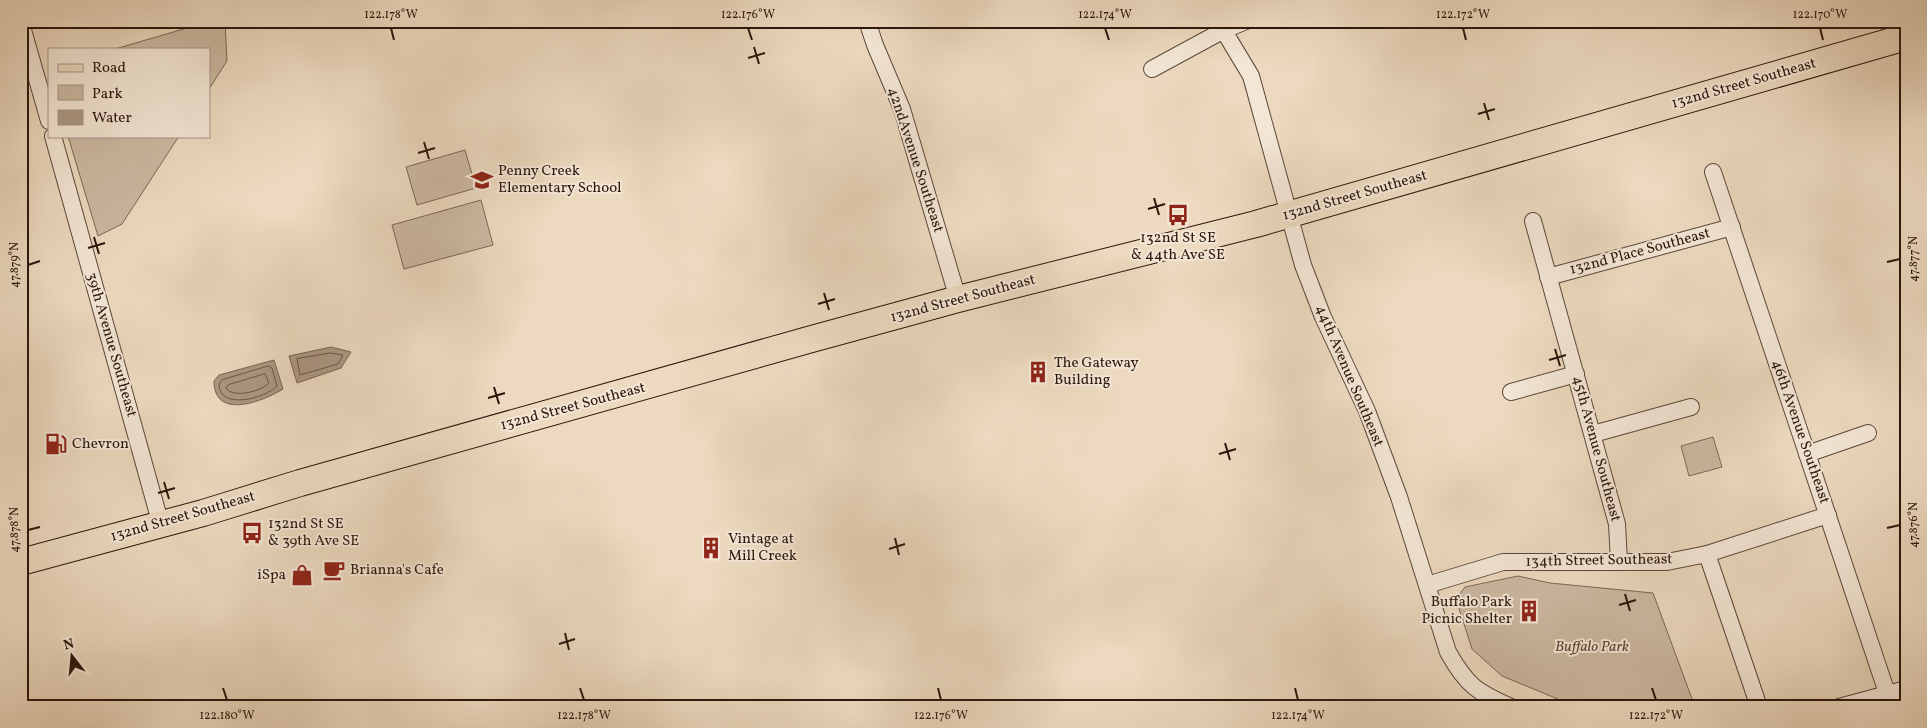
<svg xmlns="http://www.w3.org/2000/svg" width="1927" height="728" font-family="Vollkorn,serif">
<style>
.green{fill:#cbb8a1;stroke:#7b6756}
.water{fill:#aa9782;stroke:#776353}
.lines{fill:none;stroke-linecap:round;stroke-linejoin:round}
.shore{stroke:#6a5647;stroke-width:1}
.street-casing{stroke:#5b4739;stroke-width:18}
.primary-casing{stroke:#2b160c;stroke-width:28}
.street{stroke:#f3e6d5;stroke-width:16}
.primary{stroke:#ecd9bf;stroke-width:26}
.ticks{fill:none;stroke:#2b160c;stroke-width:2}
.labels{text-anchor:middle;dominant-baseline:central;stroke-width:4;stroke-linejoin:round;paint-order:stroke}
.street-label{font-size:15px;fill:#2b160c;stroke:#f3e6d5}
.poi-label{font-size:15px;fill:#2b160c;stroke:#f3e6d5;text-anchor:start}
.park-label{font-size:15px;font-style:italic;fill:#5b4739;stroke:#f3e6d5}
.neatline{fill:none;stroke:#2b160c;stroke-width:2}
.ticks-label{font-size:12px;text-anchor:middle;fill:#2b160c}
</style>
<rect width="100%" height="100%" fill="#ecd9bf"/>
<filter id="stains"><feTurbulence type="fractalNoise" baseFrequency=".004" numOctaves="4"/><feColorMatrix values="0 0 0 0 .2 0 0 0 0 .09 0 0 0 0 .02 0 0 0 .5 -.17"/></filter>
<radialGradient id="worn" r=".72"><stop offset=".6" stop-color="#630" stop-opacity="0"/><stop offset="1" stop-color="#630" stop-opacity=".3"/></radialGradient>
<g class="green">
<polygon points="211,21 225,21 227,61 209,89 209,49 115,49"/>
<polygon points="68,136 179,136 122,224 98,236"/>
<polygon points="465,150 476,188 417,205 406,167"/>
<polygon points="481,200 493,245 404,269 392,225"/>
<polygon points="1713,437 1722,467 1689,476 1681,446"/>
<polygon points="1518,576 1550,583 1653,593 1695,707 1577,707 1502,676 1472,649 1456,599 1465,587"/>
</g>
<g class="water">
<polygon points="331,347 351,352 341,368 297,383 289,356"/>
<path d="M274,360L283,389C264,401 214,421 214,381L219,375Z"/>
</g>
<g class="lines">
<g class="shore">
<polygon points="331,353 343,355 338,364 300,375 297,359"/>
<path d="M269,366L272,368L277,386C266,398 219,411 219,384L222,380Z"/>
<path d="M265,374L269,383C262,391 233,399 226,388L228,385Z"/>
</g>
<g class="street-casing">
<g id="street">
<polyline points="867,21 875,45 902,109 958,299"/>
<path d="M1218,21L1251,76L1303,265L1323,317L1367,411L1399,497L1448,652C1467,686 1477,692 1511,707"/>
<polyline points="21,23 49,121"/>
<polyline points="1152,69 1224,30 1246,21"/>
<polyline points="53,136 161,525"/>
<polyline points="1713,172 1887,693"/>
<polyline points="1533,221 1617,524 1619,562"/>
<polyline points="1548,277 1732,227"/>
<polyline points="1511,392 1576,374"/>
<polyline points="1593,434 1691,407"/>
<polyline points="1807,454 1868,433"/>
<polyline points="1707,554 1759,707"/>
<polyline points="1427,585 1503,562 1667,562 1707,554 1828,515"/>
<polyline points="1839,707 1906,689"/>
</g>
</g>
<g class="primary-casing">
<polyline id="primary" points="21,562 203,513 300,483 808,340 958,299 1256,224 1906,37"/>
</g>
<use href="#street" class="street"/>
<use href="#primary" class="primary"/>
</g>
<path class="ticks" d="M391,28L394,40M748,28L752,40M1105,28L1109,40M1463,28L1466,40M1820,28L1823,40M754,47L759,64M748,58L765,53M1484,103L1489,120M1478,114L1495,109M424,142L429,159M418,153L435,148M1154,198L1159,215M1148,209L1165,204M94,237L99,254M88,248L105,243M1887,262L1900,259M28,265L40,261M824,293L829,310M818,304L835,299M1555,349L1560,366M1549,360L1566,355M494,387L499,404M488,398L505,393M1225,443L1230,460M1219,454L1236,449M164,482L169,499M158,493L175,488M1887,528L1900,525M28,530L40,527M895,538L899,555M889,549L905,544M1625,594L1630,611M1619,605L1636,600M565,633L569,650M559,644L575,639M223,688L227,700M580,688L584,700M938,688L941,700M1295,688L1298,700M1652,688L1656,700"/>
<defs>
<g id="school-bare" transform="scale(1.725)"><path d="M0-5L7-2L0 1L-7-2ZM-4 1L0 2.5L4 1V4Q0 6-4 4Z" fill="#8f2418" stroke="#f3e6d5" stroke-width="2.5" paint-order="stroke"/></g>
<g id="bus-bare" transform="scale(1.725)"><path d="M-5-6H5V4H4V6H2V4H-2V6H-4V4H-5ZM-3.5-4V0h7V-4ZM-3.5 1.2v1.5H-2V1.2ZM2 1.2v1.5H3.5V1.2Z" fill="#8f2418" stroke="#f3e6d5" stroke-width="2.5" paint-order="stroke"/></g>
<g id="building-bare" transform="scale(1.725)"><path d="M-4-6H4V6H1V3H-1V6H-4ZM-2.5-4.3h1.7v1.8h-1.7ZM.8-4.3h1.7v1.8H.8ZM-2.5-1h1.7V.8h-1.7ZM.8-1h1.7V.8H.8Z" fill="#8f2418" stroke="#f3e6d5" stroke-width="2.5" paint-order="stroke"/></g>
<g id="fuel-bare" transform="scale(1.725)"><path d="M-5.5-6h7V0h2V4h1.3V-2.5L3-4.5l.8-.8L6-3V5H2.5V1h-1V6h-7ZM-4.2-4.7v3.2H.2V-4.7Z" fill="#8f2418" stroke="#f3e6d5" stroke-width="2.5" paint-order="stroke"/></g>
<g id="cafe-bare" transform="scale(1.725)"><path d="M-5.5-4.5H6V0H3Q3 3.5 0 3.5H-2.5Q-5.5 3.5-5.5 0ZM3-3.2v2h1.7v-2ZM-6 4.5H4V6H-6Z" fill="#8f2418" stroke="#f3e6d5" stroke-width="2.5" paint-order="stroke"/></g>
<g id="shop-bare" transform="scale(1.725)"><path d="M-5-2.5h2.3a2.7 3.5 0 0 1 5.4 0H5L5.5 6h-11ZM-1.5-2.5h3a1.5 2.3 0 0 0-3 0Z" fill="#8f2418" stroke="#f3e6d5" stroke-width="2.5" paint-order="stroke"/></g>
</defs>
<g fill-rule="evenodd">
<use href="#school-bare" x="482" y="180"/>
<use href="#bus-bare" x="1178" y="215"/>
<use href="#building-bare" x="1038" y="372"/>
<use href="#fuel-bare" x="56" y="444"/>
<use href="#bus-bare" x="252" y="533"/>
<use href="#building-bare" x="711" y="548"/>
<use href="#cafe-bare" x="334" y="570"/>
<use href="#shop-bare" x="302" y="575"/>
<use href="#building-bare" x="1529" y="611"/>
</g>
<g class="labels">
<g class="street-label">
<text transform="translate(1744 84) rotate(-16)">132nd Street Southeast</text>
<text transform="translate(915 160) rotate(72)">42ndAvenue Southeast</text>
<text transform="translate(1355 196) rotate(-16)">132nd Street Southeast</text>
<text transform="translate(1640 252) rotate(-15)">132nd Place Southeast</text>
<text transform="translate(963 299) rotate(-15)">132nd Street Southeast</text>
<text transform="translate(111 345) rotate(74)">39th Avenue Southeast</text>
<text transform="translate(1349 376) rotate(67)">44th Avenue Southeast</text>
<text transform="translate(573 407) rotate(-15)">132nd Street Southeast</text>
<text transform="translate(1800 432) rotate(71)">46th Avenue Southeast</text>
<text transform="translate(1596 449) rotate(75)">45th Avenue Southeast</text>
<text transform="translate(183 517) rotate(-16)">132nd Street Southeast</text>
<text transform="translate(1599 561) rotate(-1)">134th Street Southeast</text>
</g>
<g class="poi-label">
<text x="498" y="171">Penny Creek<tspan x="498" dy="17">Elementary School</tspan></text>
<text x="1178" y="238" text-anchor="middle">132nd St SE<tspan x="1178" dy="17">&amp; 44th Ave SE</tspan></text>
<text x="1054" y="363">The Gateway<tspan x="1054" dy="17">Building</tspan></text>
<text x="72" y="444">Chevron</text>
<text x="268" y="524">132nd St SE<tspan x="268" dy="17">&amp; 39th Ave SE</tspan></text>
<text x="728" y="539">Vintage at<tspan x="728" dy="17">Mill Creek</tspan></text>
<text x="350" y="570">Brianna's Cafe</text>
<text x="286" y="575" text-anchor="end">iSpa</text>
<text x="1512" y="602" text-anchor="end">Buffalo Park<tspan x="1512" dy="17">Picnic Shelter</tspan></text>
</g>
<g class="park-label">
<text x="1592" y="647">Buffalo Park</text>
</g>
</g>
<rect width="1927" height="728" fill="none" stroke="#ecd9bf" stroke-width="55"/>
<rect x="48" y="48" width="162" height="90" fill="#f3e6d5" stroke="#a39385"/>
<rect x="58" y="64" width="25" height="8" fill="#ecd9bf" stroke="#a39385"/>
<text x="92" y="72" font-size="15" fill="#2b160c">Road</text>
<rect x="58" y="85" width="25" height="15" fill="#cbb8a1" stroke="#a39385"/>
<text x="92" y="98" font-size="15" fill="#2b160c">Park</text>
<rect x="58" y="110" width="25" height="15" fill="#aa9782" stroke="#a39385"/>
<text x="92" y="122" font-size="15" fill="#2b160c">Water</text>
<g transform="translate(72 656) rotate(344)" stroke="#f3e6d5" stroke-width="4" paint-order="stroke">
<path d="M0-4L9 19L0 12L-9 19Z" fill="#2b160c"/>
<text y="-8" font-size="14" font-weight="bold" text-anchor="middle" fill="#2b160c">N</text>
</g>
<rect x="28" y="28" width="1872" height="672" class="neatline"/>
<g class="ticks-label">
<text x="391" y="18">122.178°W</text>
<text x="748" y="18">122.176°W</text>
<text x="1105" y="18">122.174°W</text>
<text x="1463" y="18">122.172°W</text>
<text x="1820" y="18">122.170°W</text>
<text transform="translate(1913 259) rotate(-90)" y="4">47.877°N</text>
<text transform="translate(14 265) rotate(-90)" y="4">47.879°N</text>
<text transform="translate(1913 525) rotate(-90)" y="4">47.876°N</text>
<text transform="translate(14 530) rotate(-90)" y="4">47.878°N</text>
<text x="227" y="719">122.180°W</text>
<text x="584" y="719">122.178°W</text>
<text x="941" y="719">122.176°W</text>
<text x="1298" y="719">122.174°W</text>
<text x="1656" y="719">122.172°W</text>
</g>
<rect width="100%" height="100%" filter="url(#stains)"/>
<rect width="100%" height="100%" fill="url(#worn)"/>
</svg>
